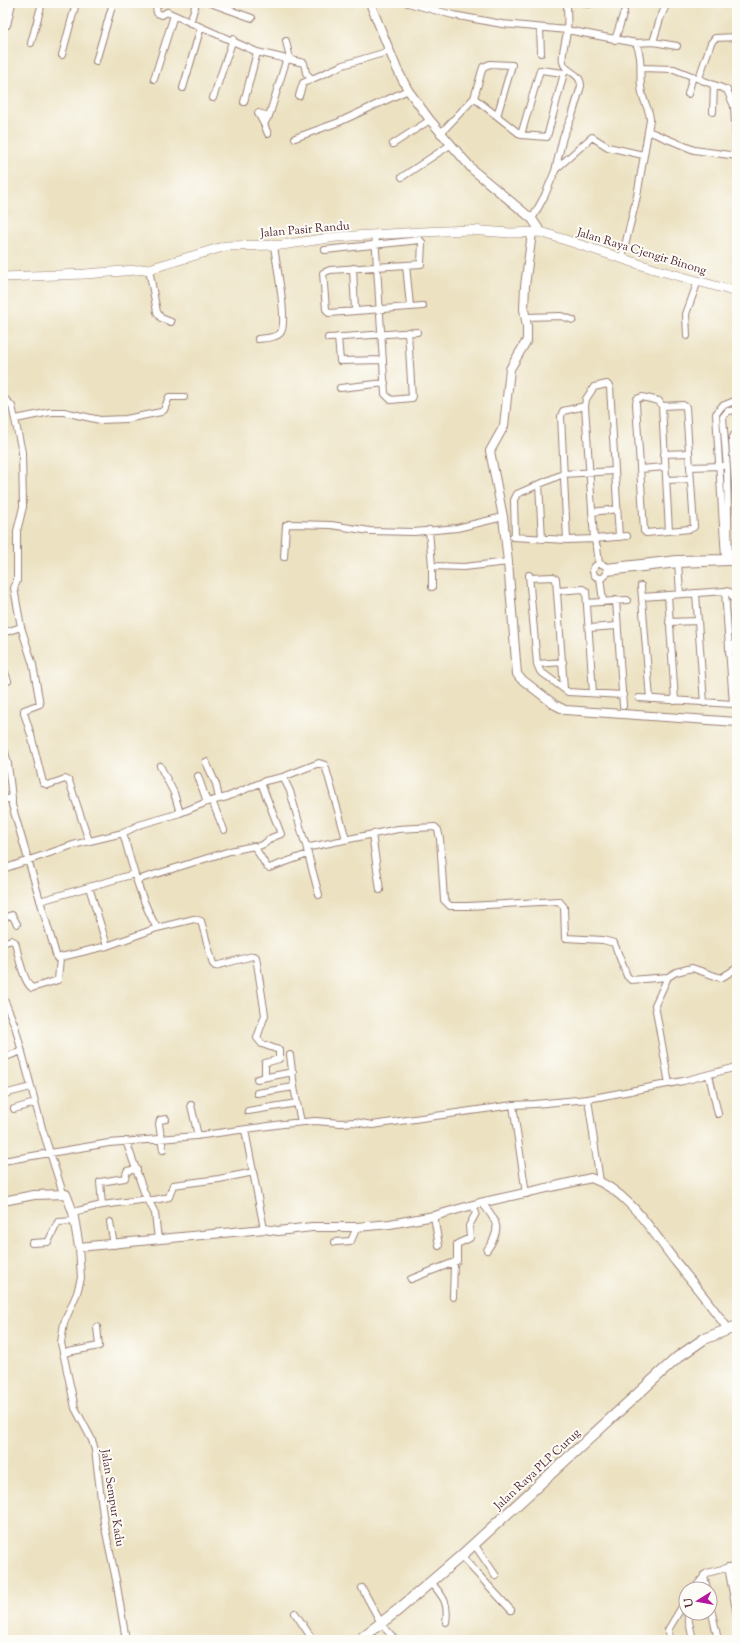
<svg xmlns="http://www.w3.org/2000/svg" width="740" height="1643" font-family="'Sorts Mill Goudy',serif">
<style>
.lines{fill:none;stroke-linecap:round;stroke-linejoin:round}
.minor-casing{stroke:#9b8076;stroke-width:8}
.tertiary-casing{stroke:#9b8076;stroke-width:10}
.secondary-casing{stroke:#9b8076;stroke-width:10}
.primary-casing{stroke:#9b8076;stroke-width:12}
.minor{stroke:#fff;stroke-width:6}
.tertiary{stroke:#fff;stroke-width:8}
.secondary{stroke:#fff;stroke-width:9}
.primary{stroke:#fff;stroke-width:10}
.labels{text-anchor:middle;stroke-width:4;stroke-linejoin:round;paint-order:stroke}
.street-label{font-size:12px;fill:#4a1f2b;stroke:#fdfcf7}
</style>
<rect width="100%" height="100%" fill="#fdfcf7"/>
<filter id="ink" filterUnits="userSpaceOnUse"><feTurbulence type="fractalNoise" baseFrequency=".025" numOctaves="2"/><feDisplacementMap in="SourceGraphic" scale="8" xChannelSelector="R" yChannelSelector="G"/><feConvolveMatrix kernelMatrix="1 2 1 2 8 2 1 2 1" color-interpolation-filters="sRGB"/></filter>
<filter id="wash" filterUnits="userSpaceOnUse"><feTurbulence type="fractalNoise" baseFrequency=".012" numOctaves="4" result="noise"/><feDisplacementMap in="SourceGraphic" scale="16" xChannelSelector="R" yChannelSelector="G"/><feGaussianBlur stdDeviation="0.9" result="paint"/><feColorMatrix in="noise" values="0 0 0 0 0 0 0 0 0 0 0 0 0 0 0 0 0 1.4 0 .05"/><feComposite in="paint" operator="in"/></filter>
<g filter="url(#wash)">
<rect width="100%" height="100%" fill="#ece2c2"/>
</g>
<g filter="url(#ink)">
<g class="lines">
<defs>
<path id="minor" d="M140 3 143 4
M160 3 156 7 157 13 162 15 167 12
M210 3 252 18
M408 3 453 15 502 24 567 30 636 43 653 42 677 46
M585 3 589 4
M167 12 257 52 304 63 306 73 312 79 343 65 390 51
M190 23 196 3
M3 24 7 25 12 3
M540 28 541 53
M615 40 624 12
M286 41 290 59
M653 42 660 19 667 3
M31 43 42 3
M62 55 76 3
M96 61 113 3
M642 68 674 69 727 90 734 106 737 154
M699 78 711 43 715 38 737 37
M154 79 174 15
M183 88 201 27
M688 94 693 76
M299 96 303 83 312 79
M213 98 233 39
M474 98 497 116
M244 102 257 52
M713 112 714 85
M269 116 258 113 264 124 270 113 287 58
M264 124 268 134
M648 131 694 150 737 156
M440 134 474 98 483 67 490 64 512 65 497 116 521 135 547 137 564 73 540 70 521 135
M295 138 339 122 408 90
M393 144 430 120
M556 169 592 137 608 147 643 155
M402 177 450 145
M532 219 545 195 555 171 563 137 572 116 581 86C581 72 565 73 563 62 561 53 566 41 567 31 568 22 567 12 567 3
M375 235 385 394 391 400 412 398 408 332
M325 250 420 240 422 242 421 264 330 270 323 273 326 309 329 313 423 306
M622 258 637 196 650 120C650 110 644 103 642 93 638 75 644 61 636 43
M406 265 410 306
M353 268 355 310
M149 269 157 312 161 318 171 322
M526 317 561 316 573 320
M687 336 686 314 698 281
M338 337 340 361 383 360
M328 338 417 332
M258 339C264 338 278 338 281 332 288 321 276 262 274 246
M340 388 385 383
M3 397 12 406 22 452 23 507 17 531V581L14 588 21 627 3 633
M662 406 683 405 686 407 694 527 690 529 646 533 644 531 636 403 637 399 642 397 659 401 662 406 669 531
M16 419 50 412H64L100 420 126 419 161 412 164 410 169 397H184
M737 434 734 435 732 439 737 512
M664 454 689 453
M690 467 722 466
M640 469 665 467
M666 480 690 479
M539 484 542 539
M592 512 617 509
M429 530 432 566 464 567 508 562
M513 537 567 540 594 539 597 547 599 564
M515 537 514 500 517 494 563 474 615 471
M619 537 610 387 607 384 594 387 586 399 585 406 594 539 627 536
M567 540 561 416 563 411 585 406
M284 557 286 525 289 524 331 525 370 531 414 532 457 528 503 517
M678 561 680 594
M593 571a7 7 0 1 1 14 0a7 7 0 1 1-14 0Z
M432 566V587
M606 567 677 559 725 558 716 414 722 406 737 400
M607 572 678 564 729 562 727 469 723 417 728 411 737 410
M529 575 537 664 540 671 568 692 623 695
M529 578 553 577 556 579 564 689
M600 578 603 601
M641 586 650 699
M557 591 583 589 586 591 593 693
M696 594 704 703
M668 595 675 701
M642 597 725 591 730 592 737 604
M616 600 623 706
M587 603 627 600
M669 622 698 621
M21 627 33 665 40 704 24 710V713L31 735 43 783 48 785 65 779 69 781 89 841
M589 628 617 626
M729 652 737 640
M537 664 563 662
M3 667 8 681
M639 698 733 704 725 591
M3 744 8 764 12 798
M206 762 216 784 219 799
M160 766 174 793 180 813
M198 776 207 802
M283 777 319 763 325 765 346 839
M3 800 12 798V805L57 958 107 946 89 887
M212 801 224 830
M123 833C132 865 140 899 157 928L194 919 201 921 213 964 215 966 253 956 256 957 265 1015 257 1038 262 1044 279 1050V1059L265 1063V1077
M372 834 380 890
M256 847 264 844 271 838 281 834 261 783
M308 854 319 895
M3 869 73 845 123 833 139 825 180 813 207 802 227 797 265 781 283 777 290 791 304 840 306 845 310 847 398 829 435 827 438 830 440 839 444 900 450 906H468L559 901 564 907 565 938 603 940 614 943 627 976 631 980 668 977 676 972 692 968 721 978 737 968
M137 880 230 851 254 846 267 867 269 868 308 854 306 845
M40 901 134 874
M3 918 12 915 17 924
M3 943 11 940 15 942C18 953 23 982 32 988L58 980 60 958
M107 946 157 928
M668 977 655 1005 669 1084
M3 997 15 1026 42 1128 63 1193
M290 1055 294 1087
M3 1058 22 1051
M709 1075 718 1114
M257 1079 293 1072
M257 1093 294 1087 297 1103
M4 1094 31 1087
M191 1105 198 1136
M14 1109 35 1103
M248 1111 297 1103 301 1122
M245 1130 264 1229
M126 1141 144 1192 155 1213 158 1240
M163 1150 159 1124 160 1120 166 1119
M3 1161 109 1143 196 1136 283 1124 315 1121 341 1123 355 1122 372 1125 513 1105
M600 1182 588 1099 683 1081 737 1067
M526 1194 513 1105 535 1104 588 1099
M149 1201 169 1197 173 1185 219 1179 254 1172
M482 1203C498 1222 502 1229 487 1250
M102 1205 148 1199
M73 1212 102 1205 100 1182 125 1178 127 1171 137 1169
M434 1216 439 1246
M110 1222 114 1245
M335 1242 351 1241 357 1227
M32 1243 48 1242 58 1222 75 1221
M79 1247 81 1278 77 1293 64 1323 61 1343 75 1408 92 1440 95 1450 104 1523 116 1580 126 1640
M411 1279 457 1261V1244L470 1238 469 1226 476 1213 473 1205
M453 1297 454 1263
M63 1353 99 1346 97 1327
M474 1544 496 1576
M461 1556 511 1610
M728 1567 737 1615
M704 1575 707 1589
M431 1582C443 1597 449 1602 446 1622
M362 1588 381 1623 395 1640
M694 1589 707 1573 737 1565
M710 1604 718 1640
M295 1613 313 1640
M687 1613 693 1640
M669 1640 668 1630 686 1600"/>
<path id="tertiary" d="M370 3 397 69 408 90 430 120 473 170 532 219 541 232
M532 233 525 286 524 309 527 327V340L510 369 504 426 490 451 503 517 508 562 517 674 520 678 555 705 565 710 737 722
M3 1201 34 1195 66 1194 73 1212 79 1247 264 1229 278 1231 312 1227H357L390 1224 434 1216 480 1203 591 1178C628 1191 652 1231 675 1261 693 1283 711 1305 728 1329"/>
<path id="secondary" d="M3 277 85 274 149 269 226 246 282 245 336 237 422 232 469 230 510 233 541 232 654 269 737 292"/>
<path id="primary" d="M359 1640 398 1610 461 1556 678 1357 704 1339 737 1326"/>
</defs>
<use href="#minor" class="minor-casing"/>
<use href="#tertiary" class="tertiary-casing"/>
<use href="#secondary" class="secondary-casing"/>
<use href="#primary" class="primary-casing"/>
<use href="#minor" class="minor"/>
<use href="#tertiary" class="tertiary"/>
<use href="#secondary" class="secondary"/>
<use href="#primary" class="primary"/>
</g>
</g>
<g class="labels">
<g class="street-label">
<text transform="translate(305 229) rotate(-5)" y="4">Jalan Pasir Randu</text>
<text transform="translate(642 251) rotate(17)" y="4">Jalan Raya Cjengir Binong</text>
<text transform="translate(537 1469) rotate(-43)" y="4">Jalan Raya PLP Curug</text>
<text transform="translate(113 1498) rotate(81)" y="4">Jalan Sempur Kadu</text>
</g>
</g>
<rect width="740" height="1643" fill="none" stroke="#fdfcf7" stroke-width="16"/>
<g transform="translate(698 1601) rotate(259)"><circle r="19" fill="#fdfcf7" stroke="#b5a4a5"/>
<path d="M0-3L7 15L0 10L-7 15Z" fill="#b5179e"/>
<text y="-6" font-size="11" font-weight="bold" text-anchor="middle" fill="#4a1f2b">U</text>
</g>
</svg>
